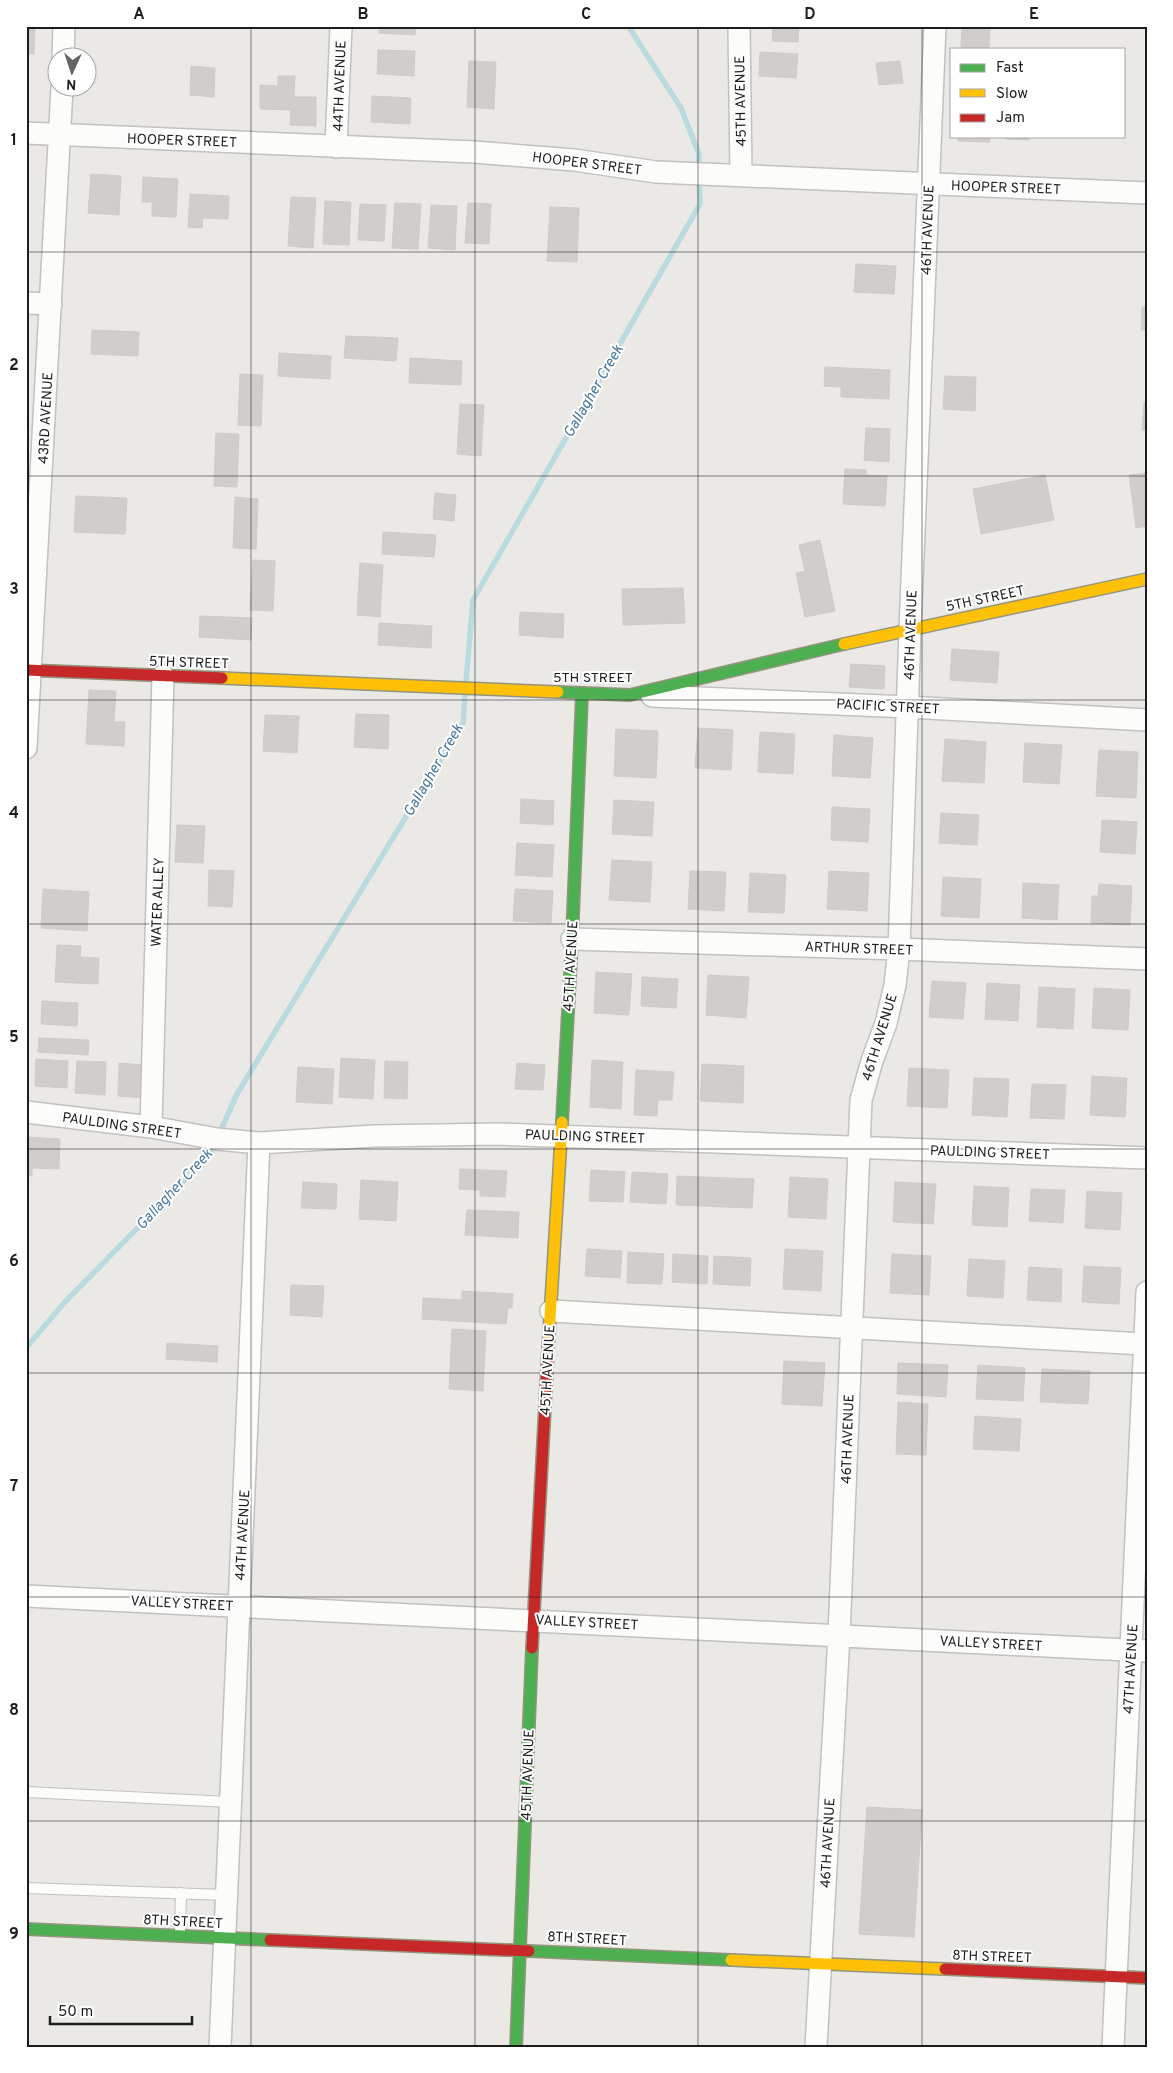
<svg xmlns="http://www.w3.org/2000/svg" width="1173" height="2073" font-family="Overpass,sans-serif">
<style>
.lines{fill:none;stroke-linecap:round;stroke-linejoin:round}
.stream{stroke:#b9dade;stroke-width:5.5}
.building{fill:#d0cdca;stroke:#cecac7}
.lane-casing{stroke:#c2c1c0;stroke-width:12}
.street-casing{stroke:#c2c1c0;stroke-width:24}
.fast-casing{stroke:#94947e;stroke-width:14}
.slow-casing{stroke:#94947e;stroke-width:14}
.jam-casing{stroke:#94947e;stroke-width:14}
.lane{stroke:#fcfcfb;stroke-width:10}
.street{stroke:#fcfcfb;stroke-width:21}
.fast{stroke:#4caf50;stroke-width:11}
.slow{stroke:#ffc107;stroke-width:11}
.jam{stroke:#c62828;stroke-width:11}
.grid{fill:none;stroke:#1d1d1d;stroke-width:1;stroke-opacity:0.55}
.labels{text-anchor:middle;stroke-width:4;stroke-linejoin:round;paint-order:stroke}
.street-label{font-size:14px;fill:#1d1d1d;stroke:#fff}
.water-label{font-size:15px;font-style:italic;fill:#46789a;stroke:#fff}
.neatline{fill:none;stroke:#1d1d1d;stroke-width:2}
.grid-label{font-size:16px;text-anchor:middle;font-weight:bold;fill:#1d1d1d}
</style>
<rect width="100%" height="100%" fill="#ebe9e6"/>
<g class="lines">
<path class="stream" d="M628 26 681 108 699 154V170
M466 681 473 600 700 204 699 179
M219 1134 237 1094 463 723 465 695
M26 1348 63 1304 211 1153 216 1142"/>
</g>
<path class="building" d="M26 26H35L34 54H26Z
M380 26H416L415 35 379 33Z
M773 26H799L798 42 772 41Z
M962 26H990L989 49H961Z
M378 50 415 51 414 76 377 74Z
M760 52 798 54 796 78 759 76Z
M469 61 496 62 494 109 467 107Z
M900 61 903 83 879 85 876 63Z
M191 66 215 68 214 97 190 95Z
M278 76H295L294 97H316V126L290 125 291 110 260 109V85L278 86Z
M372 96 411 98 410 124 371 122Z
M958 136H990V142L958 141Z
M1006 136H1029V140L1006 139Z
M91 174 121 176 119 215 88 213Z
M143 177 178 179 176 217 152 216V202H142Z
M190 194 229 196 228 219 203 218 202 228 188 227Z
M291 197 316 198 313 248 288 246Z
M325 201 351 202 349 245 323 244Z
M395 203 421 204 418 249 392 248Z
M468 203 491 204 489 244 465 243Z
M360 204 386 205 384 241 358 240Z
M431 205 457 206 455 250 428 248Z
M550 207 579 208 577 262 547 261Z
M856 264 896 266 894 294 854 292Z
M1142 307H1147V330H1141Z
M92 330 139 332 138 356 91 354Z
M346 336 398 338 396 361 344 358Z
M279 353 331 356 330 379 278 376Z
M410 358 462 361 461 385 409 383Z
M825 367 890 370 889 399 841 397V387L824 386Z
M240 374 263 375 261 426 238 425Z
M945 376 976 377 975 411 943 409Z
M1144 403H1147V430H1142Z
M460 404 484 405 481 456 457 454Z
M866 428 890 429 889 462 864 460Z
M216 433 239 434 237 487 214 486Z
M845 469 866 470V475L887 476 885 506 843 504Z
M1147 473V526L1136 528 1129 475Z
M1045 475 1054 520 981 534 973 489Z
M435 493 456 495 454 521 433 519Z
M76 496 127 498 125 534 74 532Z
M235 497 258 499 256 549 233 548Z
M383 532 436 535 434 557 382 554Z
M820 540 835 611 805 617 796 573 805 571 799 545Z
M253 560 275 561 273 611 250 610Z
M360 563 383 565 380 617 357 615Z
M683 588 685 623 623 625 622 589Z
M520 612 564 614 563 638 519 635Z
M200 616 252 618 251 640 199 637Z
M379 623 432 626 431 648 378 645Z
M952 649 999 652 997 683 950 680Z
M851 664 885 666 884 689 849 687Z
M89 690 116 691 114 722H125L124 746 86 744Z
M356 714 389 715 388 749 354 747Z
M265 715 299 716 297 753 263 751Z
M698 728 733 730 731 770 695 768Z
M616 729 658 731 656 778 614 776Z
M760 732 795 734 793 774 758 772Z
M834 735 873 738 870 778 832 776Z
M945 739 986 742 984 783 942 781Z
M1025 743 1062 745 1059 784 1023 782Z
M1099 750 1138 752 1136 798 1096 796Z
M521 799 554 801 553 825 520 823Z
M614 800 654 802 652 836 612 834Z
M832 807 870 809 868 842 831 840Z
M941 813 979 815 977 845 939 843Z
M1102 820 1137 822 1135 854 1100 852Z
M177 825 205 826 203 863 175 862Z
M517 843 554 845 552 877 515 875Z
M612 860 652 862 650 902 609 900Z
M209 870 234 871 232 907 208 906Z
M690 871 726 872 724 911 688 909Z
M829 871 869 873 867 911 827 909Z
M750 873 786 875 784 913 748 912Z
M943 877 981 879 979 918 941 916Z
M1023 883 1059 885 1057 920 1022 918Z
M1099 884 1132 886 1130 925 1091 923 1092 896H1098Z
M43 889 89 892 87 931 41 928Z
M515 889 553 891 551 923 513 921Z
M57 945 81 946 80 957 99 958 98 984 55 982Z
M596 972 632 974 629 1015 594 1013Z
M708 975 749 977 746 1018 706 1015Z
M642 977 678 979 676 1008 641 1006Z
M932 981 966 983 963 1019 929 1017Z
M987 983 1020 985 1018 1021 985 1019Z
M1039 987 1075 989 1073 1029 1037 1027Z
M1094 988 1130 990 1128 1030 1092 1028Z
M42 1001 78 1003 77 1026 41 1024Z
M39 1038 89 1040 88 1055 38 1052Z
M341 1058 375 1060 373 1099 339 1097Z
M36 1059 68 1061 67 1088 35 1086Z
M592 1060 623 1062 621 1109 590 1107Z
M77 1061 106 1062 105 1095 75 1093Z
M385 1061 408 1062 407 1099 384 1098Z
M119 1063 144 1065 143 1098 118 1096Z
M517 1063 545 1065 543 1090 515 1089Z
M702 1064 744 1066 743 1103 700 1101Z
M298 1067 334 1069 332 1104 296 1102Z
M909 1068 949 1070 947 1108 907 1106Z
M636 1070 674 1072 672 1100H658L657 1116 634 1115Z
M1092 1076 1127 1078 1125 1117 1090 1115Z
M974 1078 1009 1079 1007 1117 972 1115Z
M1032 1084 1066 1085 1064 1119 1030 1118Z
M26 1137 60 1139 59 1169 32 1168V1176L26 1175Z
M460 1169 507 1171 505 1197 480 1196V1190L459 1189Z
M591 1170 625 1172 623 1202 589 1201Z
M632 1172 668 1174 666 1204 630 1202Z
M677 1176 754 1179 752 1208 676 1205Z
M790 1177 828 1179 826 1219 788 1217Z
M361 1180 398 1182 396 1221 359 1219Z
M303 1182 337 1184 336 1209 301 1208Z
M895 1182 936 1184 933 1224 893 1222Z
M974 1186 1009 1188 1007 1227 972 1225Z
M1031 1189 1065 1190 1063 1223 1029 1221Z
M1087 1191 1122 1193 1120 1230 1085 1228Z
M467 1210 519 1212 518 1238 465 1235Z
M587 1249 622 1251 620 1278 585 1276Z
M785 1249 823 1251 821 1291 783 1289Z
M628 1252 664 1254 662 1284 627 1283Z
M673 1254 708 1256 707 1284 672 1282Z
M892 1254 931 1256 929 1295 890 1293Z
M714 1256 751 1258 750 1286 713 1284Z
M969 1259 1005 1261 1003 1298 967 1296Z
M1084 1266 1121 1268 1119 1304 1082 1302Z
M1029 1267 1062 1269 1061 1302 1027 1300Z
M291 1285 324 1286 322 1317 290 1315Z
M462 1291 513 1294 512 1308H508L506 1324 422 1319 423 1298 462 1300Z
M452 1329 486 1331 483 1391 449 1389Z
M167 1343 218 1346 217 1362 166 1359Z
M784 1361 825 1363 822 1406 782 1404Z
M898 1363 948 1365 946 1397 897 1394Z
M978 1365 1025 1368 1023 1401 976 1399Z
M1042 1369 1090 1371 1088 1404 1040 1402Z
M898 1402 928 1404 926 1455 896 1454Z
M975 1416 1021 1419 1019 1451 973 1449Z
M867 1807 922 1810 914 1937 859 1934Z"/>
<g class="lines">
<defs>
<path id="lane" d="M26 1792 230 1802
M26 1888 226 1895
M180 1935 181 1893"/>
<path id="street" d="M739 26 741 175
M63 58 64 26
M26 133 474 152 574 160 656 172 1147 193
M336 147 341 26
M26 303 51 304
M652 696 908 707 1147 720
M26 748 62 88
M572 939 899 949 1147 959
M26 1112 151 1127 217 1139 259 1143 375 1136 498 1134 1147 1158
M151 1127 163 676
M551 1311 1144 1344
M26 1596 1147 1651
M220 2047 259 1143
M816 2047 839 1635 861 1100 872 1061 886 1023 895 985 899 949 910 629 935 26
M1113 2047 1147 1292"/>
<path id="fast" d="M558 692 630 695 844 644
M562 1122 572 939 582 694
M26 1929 270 1940
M529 1951 731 1960
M516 2047 532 1648"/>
<path id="slow" d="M844 644 1147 579
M222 678 558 692
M548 1350 562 1122
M731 1960 945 1969"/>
<path id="jam" d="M26 670 222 678
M532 1648 548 1350
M270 1940 529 1951
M945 1969 1147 1978"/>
</defs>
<use href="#lane" class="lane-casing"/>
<use href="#street" class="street-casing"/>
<use href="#fast" class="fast-casing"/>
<use href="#slow" class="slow-casing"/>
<use href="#jam" class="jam-casing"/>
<use href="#lane" class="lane"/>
<use href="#street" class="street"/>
<use href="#fast" class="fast"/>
<use href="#slow" class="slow"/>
<use href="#jam" class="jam"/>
</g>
<path class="grid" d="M251 26V2047M475 26V2047M698 26V2047M922 26V2047M26 252H1147M26 476H1147M26 700H1147M26 924H1147M26 1149H1147M26 1373H1147M26 1597H1147M26 1821H1147"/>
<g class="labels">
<g class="street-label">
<text transform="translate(339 86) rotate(-88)" y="5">44TH AVENUE</text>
<text transform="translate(740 101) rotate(-91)" y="5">45TH AVENUE</text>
<text transform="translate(182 140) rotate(2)" y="5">HOOPER STREET</text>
<text transform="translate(587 163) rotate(7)" y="5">HOOPER STREET</text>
<text transform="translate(1006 187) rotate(2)" y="5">HOOPER STREET</text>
<text transform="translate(927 230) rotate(-88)" y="5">46TH AVENUE</text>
<text transform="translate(45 418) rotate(-87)" y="5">43RD AVENUE</text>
<text transform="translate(985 598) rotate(-12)" y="5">5TH STREET</text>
<text transform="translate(910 635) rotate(-88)" y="5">46TH AVENUE</text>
<text transform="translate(189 662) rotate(2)" y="5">5TH STREET</text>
<text x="593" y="682">5TH STREET</text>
<text transform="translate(888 706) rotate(3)" y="5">PACIFIC STREET</text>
<text transform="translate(157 902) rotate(-88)" y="5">WATER ALLEY</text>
<text transform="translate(859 948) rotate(2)" y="5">ARTHUR STREET</text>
<text transform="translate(570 966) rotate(-87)" y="5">45TH AVENUE</text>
<text transform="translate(879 1037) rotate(-73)" y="5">46TH AVENUE</text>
<text transform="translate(122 1125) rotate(8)" y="5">PAULDING STREET</text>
<text transform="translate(585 1136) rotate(2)" y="5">PAULDING STREET</text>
<text transform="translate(990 1152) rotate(2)" y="5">PAULDING STREET</text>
<text transform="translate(547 1370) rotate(-87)" y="5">45TH AVENUE</text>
<text transform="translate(847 1439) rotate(-88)" y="5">46TH AVENUE</text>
<text transform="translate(242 1535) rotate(-87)" y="5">44TH AVENUE</text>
<text transform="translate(182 1603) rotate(3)" y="5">VALLEY STREET</text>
<text transform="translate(587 1622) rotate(3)" y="5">VALLEY STREET</text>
<text transform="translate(991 1643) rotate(3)" y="5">VALLEY STREET</text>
<text transform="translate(1130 1669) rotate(-87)" y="5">47TH AVENUE</text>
<text transform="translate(527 1775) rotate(-88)" y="5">45TH AVENUE</text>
<text transform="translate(827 1843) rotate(-87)" y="5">46TH AVENUE</text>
<text transform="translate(183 1921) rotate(3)" y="5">8TH STREET</text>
<text transform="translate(587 1938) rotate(3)" y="5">8TH STREET</text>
<text transform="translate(992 1956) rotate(2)" y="5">8TH STREET</text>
</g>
<g class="water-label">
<text transform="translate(593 391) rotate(-60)" y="5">Gallagher Creek</text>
<text transform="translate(433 770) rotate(-60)" y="5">Gallagher Creek</text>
<text transform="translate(174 1189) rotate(-47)" y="5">Gallagher Creek</text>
</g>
</g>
<rect width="1173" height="2073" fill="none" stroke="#ffffff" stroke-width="55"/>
<rect x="950" y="48" width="175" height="90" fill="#ffffff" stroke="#a5a5a5"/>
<rect x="960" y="64" width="25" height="8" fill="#4caf50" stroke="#a5a5a5"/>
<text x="996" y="72" font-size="15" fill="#1d1d1d">Fast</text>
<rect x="960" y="89" width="25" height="8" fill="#ffc107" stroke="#a5a5a5"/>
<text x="996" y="98" font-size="15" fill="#1d1d1d">Slow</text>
<rect x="960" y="114" width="25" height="8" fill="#c62828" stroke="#a5a5a5"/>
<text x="996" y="122" font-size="15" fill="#1d1d1d">Jam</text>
<g transform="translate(72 72) rotate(183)"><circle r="24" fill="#ffffff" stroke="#a5a5a5"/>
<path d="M0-4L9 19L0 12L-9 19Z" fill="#656463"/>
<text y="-8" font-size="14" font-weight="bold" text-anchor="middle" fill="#1d1d1d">N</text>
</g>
<path d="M50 2016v8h142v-8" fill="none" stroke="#1d1d1d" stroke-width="2.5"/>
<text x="58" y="2016" font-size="15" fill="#1d1d1d" stroke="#ffffff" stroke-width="4" paint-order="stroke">50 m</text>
<rect x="28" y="28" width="1118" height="2018" class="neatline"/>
<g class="grid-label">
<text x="139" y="19">A</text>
<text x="363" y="19">B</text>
<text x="586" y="19">C</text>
<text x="810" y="19">D</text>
<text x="1034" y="19">E</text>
<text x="14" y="145">1</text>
<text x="14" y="370">2</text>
<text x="14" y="594">3</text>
<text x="14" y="818">4</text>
<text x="14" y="1042">5</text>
<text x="14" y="1266">6</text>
<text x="14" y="1491">7</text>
<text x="14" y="1715">8</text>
<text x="14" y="1939">9</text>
</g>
</svg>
